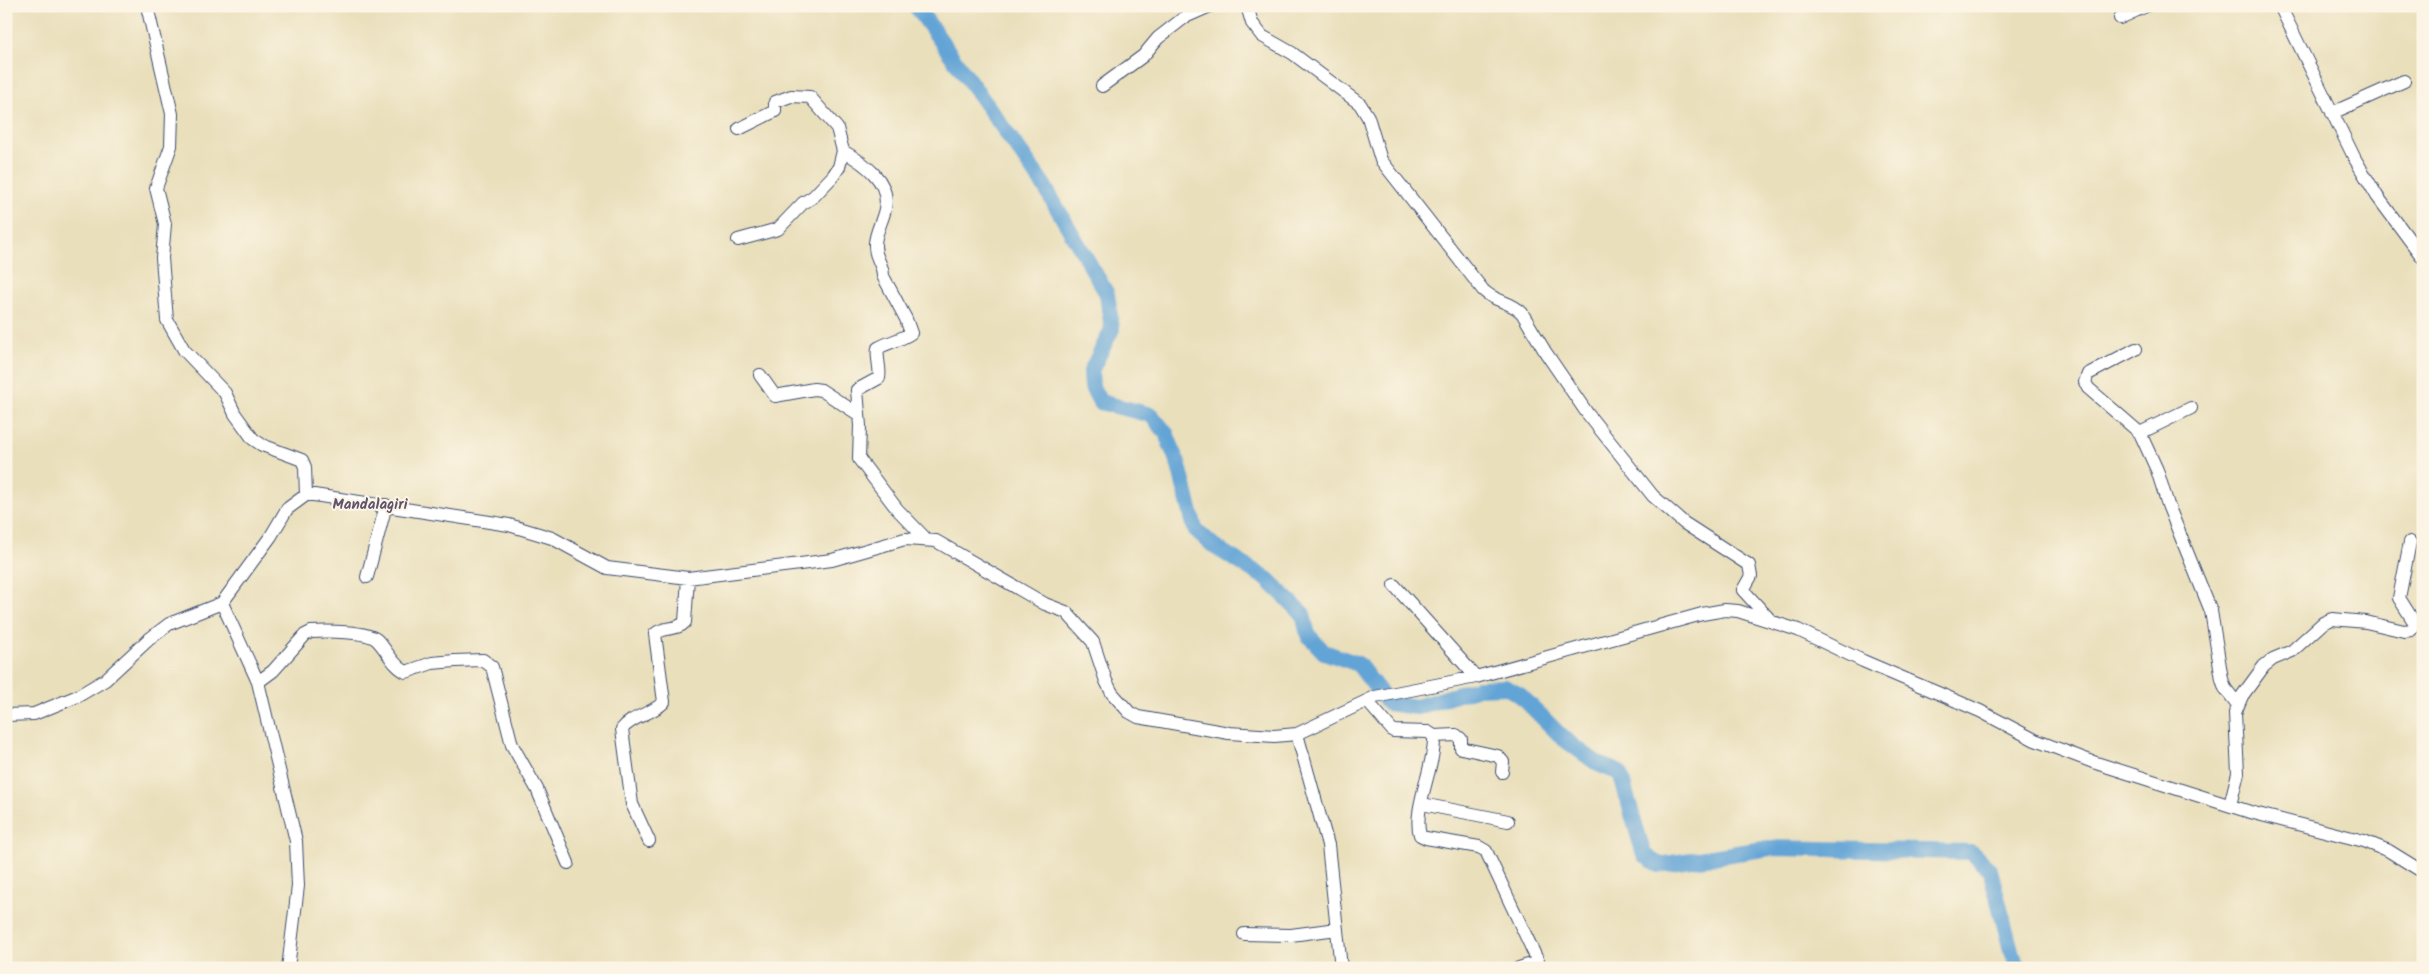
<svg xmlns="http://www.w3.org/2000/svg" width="2429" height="974" font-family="Kalam,sans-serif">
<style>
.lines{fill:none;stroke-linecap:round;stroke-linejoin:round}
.river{stroke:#63a4d6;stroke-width:16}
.minor-casing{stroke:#3a496c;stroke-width:14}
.minor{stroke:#fff;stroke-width:12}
.labels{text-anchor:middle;stroke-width:4;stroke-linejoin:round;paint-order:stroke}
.quarter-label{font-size:15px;font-weight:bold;fill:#60536e;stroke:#fcf5e5}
</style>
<rect width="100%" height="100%" fill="#fcf5e5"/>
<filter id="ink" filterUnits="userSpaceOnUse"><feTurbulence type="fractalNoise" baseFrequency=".02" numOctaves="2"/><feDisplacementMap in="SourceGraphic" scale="10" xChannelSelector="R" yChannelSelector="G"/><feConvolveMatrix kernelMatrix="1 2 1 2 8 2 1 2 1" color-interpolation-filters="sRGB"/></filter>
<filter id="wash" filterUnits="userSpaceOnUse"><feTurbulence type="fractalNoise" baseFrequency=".0096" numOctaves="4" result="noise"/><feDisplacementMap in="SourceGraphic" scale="20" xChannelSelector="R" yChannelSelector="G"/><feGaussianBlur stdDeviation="1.12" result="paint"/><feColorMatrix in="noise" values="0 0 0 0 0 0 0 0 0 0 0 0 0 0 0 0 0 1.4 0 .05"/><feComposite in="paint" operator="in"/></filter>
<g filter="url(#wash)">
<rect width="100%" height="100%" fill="#e9dfbb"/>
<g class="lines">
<path class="river" d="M916 6 1043 184 1107 294 1112 329 1091 371 1092 387 1100 402 1151 415 1166 433 1179 466 1195 529 1215 547 1267 579 1303 614 1308 635 1324 652 1358 664 1388 703 1417 707 1478 688 1505 687 1520 695 1564 739 1598 764 1620 773 1644 855 1659 865 1770 848 1971 852 1990 870 2012 954 2020 968"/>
</g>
</g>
<g filter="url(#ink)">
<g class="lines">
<defs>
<path id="minor" d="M147 6 172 114 171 146 156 188 165 224 162 258 167 320 184 350 225 393 235 414 253 439 262 445 302 460 305 467 306 495
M1247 6 1252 23 1262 36 1292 53 1360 104 1368 117 1381 160 1483 290C1494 302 1511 301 1522 313L1546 353 1587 413 1653 496 1684 523 1749 565 1751 576 1743 590 1771 621
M2280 6 2355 159 2377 196 2423 258
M2120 18 2146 6
M1102 86 1143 56 1158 38 1185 17 1210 6
M2332 113 2404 81
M739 129 775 111V102L791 96 810 97 837 128 843 151C864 163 891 181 885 209 883 220 876 231 875 243 874 260 883 262 883 276L906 319 911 333C901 340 889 342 878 348 876 359 881 367 879 378L857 390 860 426 859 459 897 509 926 539
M738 240 778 229 803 203 813 197 833 176 839 167 843 151
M2136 349 2088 374 2085 382 2088 388 2140 433 2157 470 2168 505 2211 611 2222 679 2225 688 2238 705
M760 375 775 396 814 389 821 390 858 414
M2140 433 2191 408
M2410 542 2399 598 2416 625
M367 577 386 505
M1394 585 1476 677
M222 603 258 682 296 841 298 886 288 968
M258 682 273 671 305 635 311 632C325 631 368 631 377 640 387 650 393 666 406 672L432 663 455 661 483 660 492 667 512 745 537 789 568 863
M1367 701 1393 731 1428 732 1434 736C1436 764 1412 809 1420 835L1426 838 1479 847 1486 851 1541 968
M6 715 34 714 78 696 105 680 148 640 169 624 222 603 271 536 287 509 306 495H314L509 525 552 538 607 568 688 578 832 560 905 539 936 541 1045 604 1066 612 1093 642 1106 681 1112 693 1129 712 1138 717 1229 733 1274 736 1297 734 1375 697 1476 677 1702 614 1725 610 1738 611 1798 630 1863 661 1980 711 2035 740 2093 762 2250 812 2364 841 2389 851 2423 872
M1297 734 1328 845 1341 968
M1434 736 1456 735 1461 739V748L1498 756 1503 762 1502 772
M1422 804 1508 821
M2230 805 2238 773 2235 713 2242 696 2264 666 2273 659 2292 651 2323 623 2332 619 2366 622 2404 631 2411 630 2423 617
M649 841 632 804 622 729C633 715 651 715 664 702L655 634C663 626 677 631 685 622L688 578
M1244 934 1291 935 1337 929
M1519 968 1538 962"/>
</defs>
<use href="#minor" class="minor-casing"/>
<use href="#minor" class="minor"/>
</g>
</g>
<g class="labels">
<g class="quarter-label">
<text x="370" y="509">Mandalagiri</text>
</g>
</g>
<rect width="2429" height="974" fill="none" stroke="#fcf5e5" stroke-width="25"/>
</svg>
